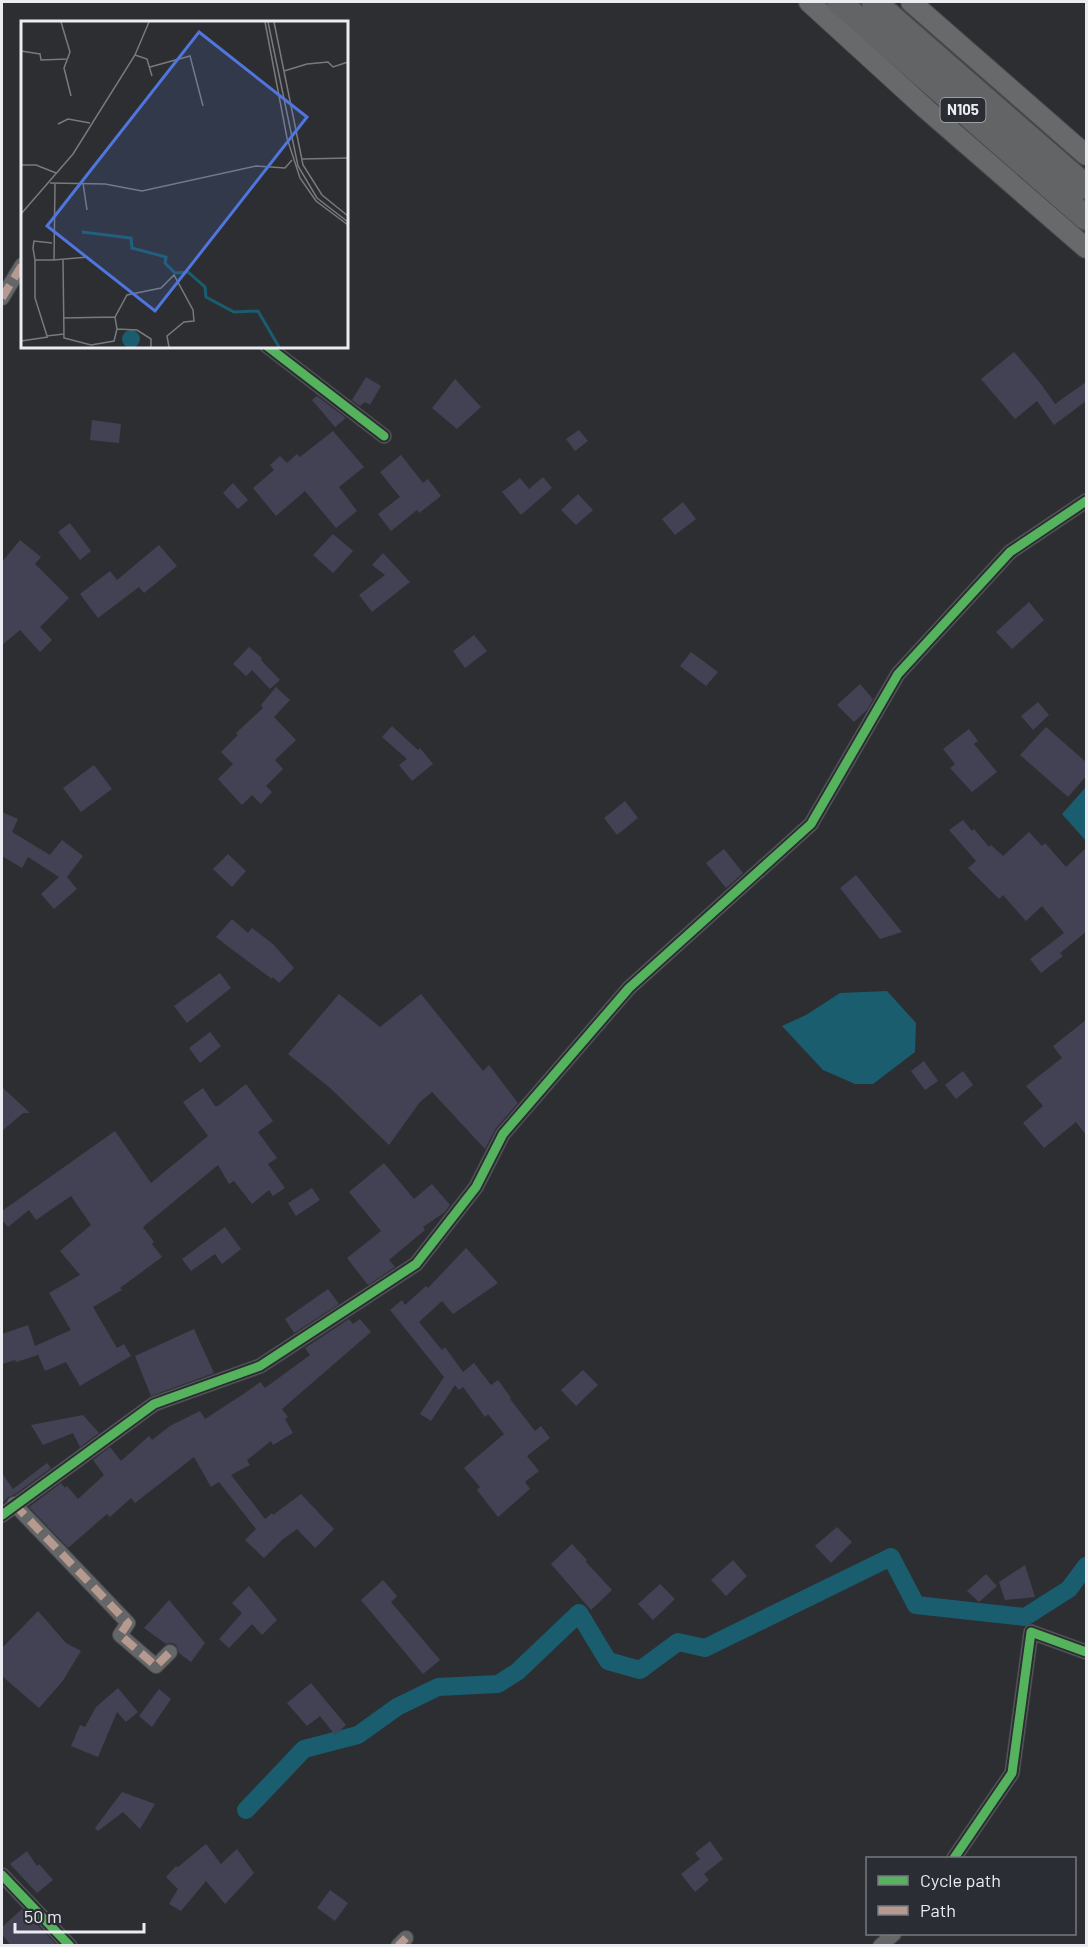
<svg xmlns="http://www.w3.org/2000/svg" width="1088" height="1947" font-family="Barlow,sans-serif">
<style>
.water{fill:#195d6f}
.lines{fill:none;stroke-linecap:round;stroke-linejoin:round}
.canal{stroke:#195d6f;stroke-width:18}
.building{fill:#434254}
.street-casing{stroke:#48494c;stroke-width:16}
.secondary-casing{stroke:#48494c;stroke-width:22}
.highway-casing{stroke:#48494c;stroke-width:27}
.street{stroke:#656668;stroke-width:14}
.secondary{stroke:#68696a;stroke-width:20}
.highway{stroke:#636466;stroke-width:24}
.quiet{stroke:#b69a8f;stroke-width:8;stroke-dasharray:15 8;stroke-linecap:butt}
.cycleway-casing{stroke:#2b2d34;stroke-width:13}
.cycleway{stroke:#56b35d;stroke-width:9}
.labels{text-anchor:middle;stroke-width:5;stroke-linejoin:round;paint-order:stroke}
.shield{fill:#2b2d34;stroke:#b1b3b8;stroke-width:1.5}
.shield-label{font-size:15px;font-weight:bold;fill:#ebecf1}
.inset-river{fill:none;stroke:#195d6f;stroke-width:3}
.inset-road{fill:none;stroke:#797a7e;stroke-width:1.5}
.view{fill:#5076de;fill-opacity:0.15;stroke:#5076de;stroke-width:3}
.inset-edge{fill:none;stroke:#ebecf1;stroke-width:3}
</style>
<rect width="100%" height="100%" fill="#2d2e32"/>
<path class="water" d="M1086 787V841L1062 814Z
M887 991 916 1023 915 1052 873 1084H855L823 1070 782 1026 806 1015 840 993Z"/>
<g class="lines">
<path class="canal" d="M246 1810 304 1749 358 1735 397 1707 438 1687 498 1684 517 1672 579 1613 608 1661 640 1670 678 1642 705 1648 891 1557 916 1605 1025 1617 1069 1589 1086 1566"/>
</g>
<path class="building" d="M1014 352 1041 384 1055 404 1086 382V401L1054 425 1037 401 1015 419 981 379Z
M366 377 381 386 370 405 365 402 360 406 352 400Z
M455 379 481 407 457 429 432 408Z
M317 396 346 418 335 427 312 400Z
M92 420 121 424 119 443 90 440Z
M579 430 588 441 575 451 566 439Z
M333 431 364 467 339 487 357 511 336 528 305 491 276 516 253 488 274 470 270 465 280 456 287 463 297 454 300 457Z
M401 455 423 483 428 479 441 496 419 513 417 510 391 531 378 514 400 497 380 472Z
M543 477 552 488 521 515 502 492 520 478 529 489Z
M233 483 248 500 238 509 223 493Z
M578 494 593 510 576 525 561 510Z
M683 502 696 519 675 535 662 519Z
M70 523 91 551 80 560 58 532Z
M333 534 353 551 333 573 313 555Z
M20 540 41 557 35 564 69 598 40 627 52 640 40 652 20 630 2 645V562Z
M159 545 177 566 144 593 139 587 98 618 80 594 110 571 117 580Z
M383 553 410 582 372 612 359 595 385 575 372 565Z
M1029 602 1044 620 1012 649 996 632Z
M474 635 487 651 465 668 453 651Z
M249 647 262 658 261 660 280 680 270 689 252 670 246 676 233 664Z
M691 652 718 672 706 686 680 666Z
M860 684 873 699 867 710 854 722 837 705Z
M276 687 290 700 274 717 296 740 275 760 283 769 266 786 272 792 261 804 252 795 242 805 218 779 233 764 221 752 238 735 236 733 263 708 261 705Z
M1038 702 1049 715 1033 730 1021 716Z
M392 726 418 750 420 748 433 764 412 781 399 765 407 759 382 737Z
M1046 727 1086 762V776L1068 797 1020 755Z
M969 729 978 741 974 744 997 772 972 792 950 768 955 764 943 749Z
M94 765 112 789 81 812 63 788Z
M625 801 638 818 617 835 604 818Z
M2 812 18 819 12 832 50 855 62 840 83 856 67 877 77 889 54 909 41 894 59 877 28 857 22 868 2 856Z
M963 820 972 831 974 829 989 847 991 845 1003 856 1029 832 1042 846 1045 843 1066 867 1086 848V932L1060 953 1063 956 1041 973 1030 959 1064 933 1042 906 1026 921 1003 895 999 899 968 868 976 861 949 830Z
M724 849 743 873 726 888 706 863Z
M228 854 246 871 232 887 213 869Z
M856 875 902 932 880 939 840 888Z
M232 919 248 933 252 928 273 944 294 968 279 983 273 977 272 979 230 948 216 937Z
M220 973 231 988 187 1023 174 1006Z
M339 994 380 1027 421 994 483 1071 489 1065 518 1103 496 1128 485 1149 432 1092 420 1102 389 1145 329 1087 288 1054Z
M1086 1020V1135L1076 1122 1044 1148 1023 1123 1043 1106 1026 1086 1062 1058 1053 1046Z
M210 1032 221 1046 200 1063 189 1048Z
M924 1061 938 1081 925 1090 911 1071Z
M963 1071 973 1085 956 1099 945 1085Z
M246 1084 273 1121 258 1132 277 1158 268 1164 285 1188 273 1196 269 1190 252 1204 234 1181 229 1184 218 1165 143 1227 154 1242 152 1244 162 1257 120 1288 122 1290 93 1307 117 1348 124 1344 131 1356 80 1386 66 1362 45 1371 36 1350 38 1355 16 1362 15 1360 2 1364V1334L28 1325 35 1346 71 1330 49 1293 80 1275 60 1251 91 1225 71 1196 36 1220 29 1210 8 1227 2 1220V1211L115 1131 151 1183 208 1136 183 1102 203 1088 215 1106H218Z
M2 1087 30 1113H23L2 1131Z
M384 1163 414 1199 432 1184 450 1205 445 1212 423 1227 425 1230 389 1260 395 1267 368 1285 347 1258 381 1231 349 1192Z
M312 1188 320 1200 296 1216 288 1203Z
M225 1227 241 1249 222 1264 215 1254 191 1271 182 1259Z
M466 1248 498 1283 453 1314 442 1301 419 1322 442 1350 445 1347 463 1372 474 1363 491 1385 498 1380 511 1398 510 1399 535 1431 541 1426 550 1438 527 1456 539 1471 525 1482 530 1489 498 1517 477 1490 480 1487 464 1468 504 1434 488 1414 485 1417 463 1387 459 1390 455 1385 431 1421 420 1414 444 1377 390 1310 402 1300 405 1305 426 1286 428 1288Z
M328 1289 339 1304 294 1333 285 1319Z
M349 1319 353 1324 360 1319 371 1332 282 1409 288 1417 285 1419 293 1433 273 1445 271 1441 247 1460 250 1465 231 1475 265 1519 272 1513 273 1515 301 1494 334 1529 315 1548 297 1529 282 1540 264 1558 245 1540 256 1529 219 1482 211 1487 194 1457 135 1503 131 1498 110 1517 107 1514 68 1548 29 1507 61 1483 65 1488 67 1486 78 1499 104 1475 93 1460 110 1447 121 1461 149 1436 152 1440 170 1426 200 1411 205 1419 245 1393 260 1382 265 1388 310 1355 305 1348Z
M194 1329 214 1373 151 1396 135 1356Z
M583 1370 598 1385 576 1406 561 1390Z
M83 1415 99 1433 80 1447 73 1433 43 1445 31 1425Z
M47 1463 51 1468 14 1495 8 1497 2 1504V1473L13 1489Z
M837 1527 852 1542 831 1563 815 1546Z
M572 1544 587 1560 586 1562 612 1590 591 1610 551 1564Z
M733 1560 747 1576 726 1596 711 1580Z
M1025 1565 1035 1597 1005 1600 999 1582Z
M986 1574 997 1586 979 1602 967 1591Z
M383 1580 397 1596 391 1602 440 1660 423 1674 361 1600Z
M660 1584 675 1599 653 1620 638 1604Z
M249 1586 277 1620 262 1635 252 1624 229 1648 219 1639 242 1613 232 1603Z
M169 1600 205 1643 191 1662 179 1653 176 1645 172 1643 166 1644 144 1628Z
M38 1611 66 1643 81 1651 62 1682 39 1708 2 1676V1648Z
M311 1683 346 1725 335 1735 320 1716 307 1726 287 1703Z
M118 1688 138 1712 126 1722 117 1712 98 1757 71 1746 80 1725 85 1727 96 1707Z
M159 1689 171 1699 152 1727 139 1716Z
M122 1792 155 1804 140 1829 123 1812 98 1831 95 1828Z
M710 1841 723 1859 704 1874 709 1880 695 1892 681 1874 700 1859 695 1853Z
M206 1844 221 1864 237 1849 254 1873 225 1904 206 1881 181 1911 169 1904 178 1889 166 1877 176 1866 178 1867Z
M27 1851 37 1866 39 1864 53 1880 37 1893 10 1864Z
M330 1890 348 1903 335 1921 317 1908Z
M22 1909 57 1945V1946H11L2 1934V1927Z"/>
<g class="lines">
<defs>
<path id="street" d="M2 298 22 265
M267 346 384 436
M14 1504 128 1623 120 1635 156 1666 170 1652
M2 1515 154 1404 260 1366 416 1264 476 1187 503 1134 629 988 811 824 898 674 1010 552 1086 501
M954 1858 1012 1773 1031 1632 1086 1652
M2 1875 70 1946
M398 1946 406 1938
M880 1946 894 1934"/>
<path id="secondary" d="M809 2 925 108 1086 248
M911 2 1086 155"/>
<path id="highway" d="M839 2 1086 218
M874 2 1086 187"/>
</defs>
<use href="#street" class="street-casing"/>
<use href="#secondary" class="secondary-casing"/>
<use href="#highway" class="highway-casing"/>
<use href="#street" class="street"/>
<use href="#secondary" class="secondary"/>
<use href="#highway" class="highway"/>
<path class="quiet" d="M2 298 22 265
M14 1504 128 1623 120 1635 156 1666 170 1652
M398 1946 406 1938"/>
<defs>
<path id="cycleway" d="M267 346 384 436
M2 1515 154 1404 260 1366 416 1264 476 1187 503 1134 629 988 811 824 898 674 1010 552 1086 501
M954 1858 1012 1773 1031 1632 1086 1652
M2 1875 70 1946"/>
</defs>
<use href="#cycleway" class="cycleway-casing"/>
<use href="#cycleway" class="cycleway"/>
</g>
<g class="labels">
<rect class="shield" x="940.5" y="98" width="45" height="24" rx="4.5"/>
<g class="shield-label">
<text x="963" y="115">N105</text>
</g>
</g>
<g transform="translate(21 21)">
<rect width="327" height="327" fill="#2d2e32"/>
<path d="M101 318a9 9 0 1 1 18 0a9 9 0 1 1-18 0Z" fill="#195d6f"/>
<path class="inset-river" d="M61 211 110 217 111 227 145 236 144 242 154 252 167 251 184 266 185 276 213 291 237 290 258 326"/>
<path class="inset-road" d="M40 1 49 31 43 47 50 75M244 1 266 117 279 157 295 180 327 204M247 1 277 145 296 177 327 201M253 1 282 144 301 174 327 195M0 30 19 33 20 39 47 38M114 34 126 38 131 55M129 46 169 35 182 85M263 50 286 43 307 41 312 46 327 41M37 103 47 98 69 102M281 138 327 137M0 144H15L35 152M29 162 84 163 121 170 235 145 264 147 271 139M62 162 66 189M34 163 33 239 67 236M0 193 52 133 114 34 128 1M31 222 13 220 12 227 14 239H33M14 239V277L26 315 43 313M42 239 43 317 70 324 93 320 96 308M94 296 96 308 116 309 130 318V326M42 297 94 296 106 274 140 267 153 254 172 289 173 300 163 301 146 315 148 326M0 320 27 316"/>
<path class="view" d="M178 11 286 96 134 290 26 205Z"/>
<rect width="327" height="327" class="inset-edge"/>
</g>
<rect width="1088" height="1947" fill="none" stroke="#ebecf1" stroke-width="6"/>
<rect x="866" y="1857" width="210" height="78" fill="#2b2d34" stroke="#787980" stroke-width="1.5"/>
<rect x="878" y="1876" width="30" height="9" fill="#56b35d" stroke="#787980" stroke-width="1.5"/>
<text x="920" y="1887" font-size="18" fill="#ebecf1">Cycle path</text>
<rect x="878" y="1906" width="30" height="9" fill="#b69a8f" stroke="#787980" stroke-width="1.5"/>
<text x="920" y="1917" font-size="18" fill="#ebecf1">Path</text>
<path d="M15 1923v9h129v-9" fill="none" stroke="#ebecf1" stroke-width="3"/>
<text x="24" y="1923" font-size="18" fill="#ebecf1" stroke="#2b2d34" stroke-width="4.5" paint-order="stroke">50 m</text>
</svg>
